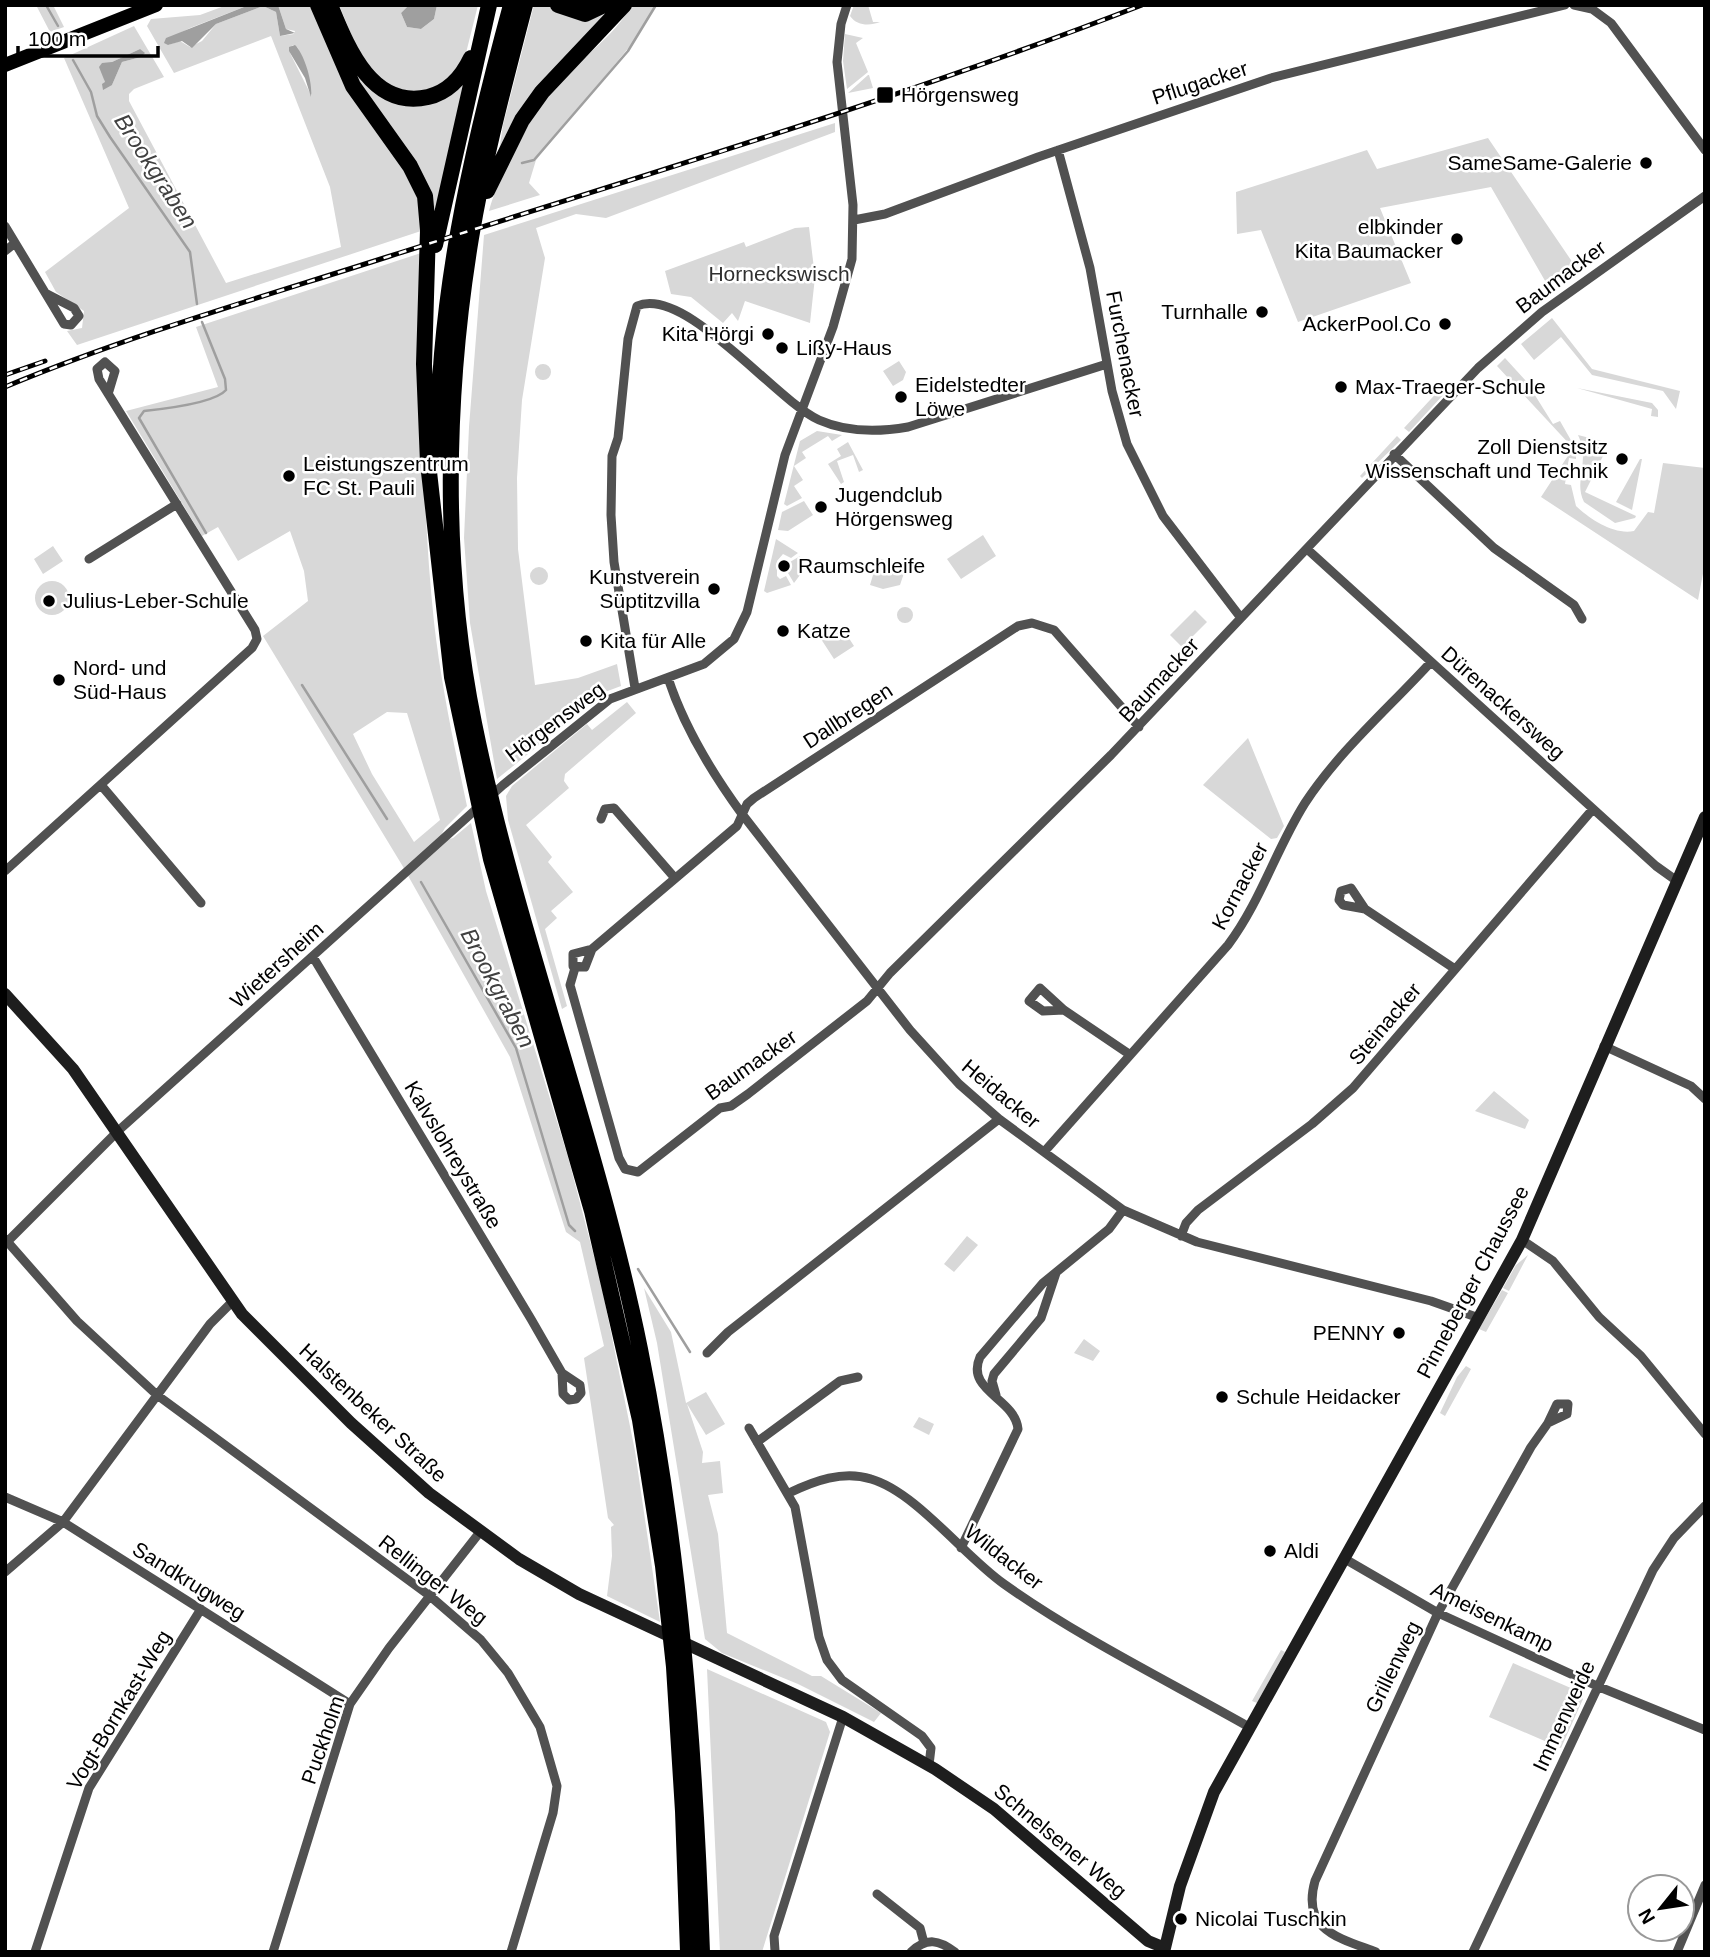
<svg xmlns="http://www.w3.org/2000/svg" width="1710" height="1957" font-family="Arial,sans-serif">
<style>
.green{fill:#d8d8d8;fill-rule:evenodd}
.water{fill:#9f9f9f}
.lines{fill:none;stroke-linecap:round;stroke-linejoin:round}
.stream{stroke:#9f9f9f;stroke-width:2.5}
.street{stroke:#515151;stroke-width:9}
.secondary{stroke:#1e1e1e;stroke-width:12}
.primary{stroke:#000;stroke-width:14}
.highway{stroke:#000;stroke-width:16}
.rail-casing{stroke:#000;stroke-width:5}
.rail{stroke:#fff;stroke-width:2.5;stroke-dasharray:8;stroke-linecap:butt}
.poi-dot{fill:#000;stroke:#fff;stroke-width:2.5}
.labels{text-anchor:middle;stroke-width:5;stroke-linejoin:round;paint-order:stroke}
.street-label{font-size:21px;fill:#000;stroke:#fff}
.poi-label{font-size:21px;fill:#000;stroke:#fff;text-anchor:start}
.park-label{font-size:21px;fill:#2f2f2f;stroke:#fff}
.water-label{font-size:23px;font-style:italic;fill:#404040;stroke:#fff}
</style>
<rect width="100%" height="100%" fill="#fff"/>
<path class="green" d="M36 5H53L64 27 50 32Z
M227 5H249L190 28 176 35 168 45 180 41 190 47 202 41 216 24 263 6 276 12 280 36 294 34 295 31 286 29 278 5H313L419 195 424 230 77 345 67 331 82 328 84 311 56 292 45 272 129 208 64 58 134 26 164 77 134 89 129 94V101L226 283 341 247 330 187 271 36 174 73 147 26 151 19 200 15ZM293 45 298 48 312 97 291 55 289 49ZM140 49 141 57 122 62 112 85 105 82 103 75 112 62Z
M339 5H409L401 13 407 27 421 29 434 19 437 5H478L465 57 453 77 422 94 386 86 360 55Z
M534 5 610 8 618 5 499 151 503 125Z
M632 5H655L635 40 536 160 529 183 540 195 489 211C497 179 530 109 553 86 579 60 613 38 632 5Z
M854 5H868L873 22H880C870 26 857 26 850 16Z
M845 34 863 38 856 43 868 72 847 89 843 61Z
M339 42 385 98 464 82 434 216 363 95Z
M869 75 873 88 848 93 868 75Z
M835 123V132L606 218 576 214 536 228 545 258 522 400 517 478 518 549 535 685 578 678 617 664 621 686 605 692 497 779 470 623 464 538 469 427 484 235Z
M1488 138 1575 266 1548 286 1491 187 1380 208 1411 283 1298 322 1261 230 1237 234 1236 192 1367 150 1377 169Z
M809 227 815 277 810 323 745 301 738 321 732 313 723 323 691 297 671 294 665 271 744 242 746 247 795 228Z
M421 253C422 376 421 499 434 622 441 684 454 745 467 806L445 828 440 837 443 841 453 838 471 823 486 891 568 1157 601 1283 635 1451 660 1622 607 1596 612 1556 611 1527 614 1525 608 1518 584 1358 604 1346 580 1242 566 1232 510 1057 402 865 263 636 308 601 304 571 290 531 238 561 218 527 202 536 126 411 218 387 196 327ZM387 712 407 713 440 820 414 842 372 774 353 734Z
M1552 318 1592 369 1680 391 1676 409 1663 391 1592 375 1561 337 1534 360 1521 344Z
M1505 358 1526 381 1553 424 1560 421 1576 449V459L1569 458 1565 484 1571 485 1576 506C1591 520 1614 535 1634 531L1648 512 1654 513 1663 463 1705 468V563L1698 600 1541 497 1573 448 1497 366Z
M899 361 906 372 903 380 893 386 883 371Z
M535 372a8 8 0 1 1 16 0a8 8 0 1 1-16 0Z
M1443 386 1444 394 1409 432 1404 428Z
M1577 388 1652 403 1658 410V417L1651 416 1652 409Z
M817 431 842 435 832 441 828 436 802 452 806 458 794 466 803 480 794 486 802 498 787 506 784 504 800 441Z
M1578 435 1602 441 1606 450 1585 492 1636 516 1635 518 1615 523 1584 502C1573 479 1591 463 1578 435Z
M1397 436 1401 440 1362 478 1360 476Z
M848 442 863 470 859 472 853 455 837 461 844 482 841 484 828 464 841 456 837 449Z
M1640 459H1642L1632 510 1616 502Z
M804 501 813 515 788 531 778 530 782 512Z
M983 535 996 556 961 579 947 559Z
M776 539 798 553 791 558 783 554 777 561V576L780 579 786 576 791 585 767 593 764 591Z
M53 546 63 561 43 574 34 559Z
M800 556 803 571 794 583 788 573 790 562Z
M878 558 906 567 900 585 883 589 870 585Z
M530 576a9 9 0 1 1 18 0a9 9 0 1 1-18 0Z
M35 598a17 17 0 1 1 34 0a17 17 0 1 1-34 0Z
M897 615a8 8 0 1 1 16 0a8 8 0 1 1-16 0Z
M1195 610 1207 622 1182 647 1170 635Z
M841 626 854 646 834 659 821 639Z
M627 702 636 713 565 774 564 781 569 788 526 825 552 857 548 862 573 892 551 911 557 918 545 929 567 1006 562 1009 508 820 506 796 512 786 587 724 592 730Z
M1248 738 1284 826 1277 838 1271 839 1203 785Z
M1494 1091 1529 1120 1525 1129 1475 1111Z
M967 1236 978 1245 954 1272 944 1264Z
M1528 1255 1509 1291 1503 1288 1516 1265Z
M644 1288 671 1332 686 1403 706 1392 725 1424 706 1435 687 1404 703 1452 702 1463 720 1461 723 1493 708 1495 718 1534 727 1633 812 1676H821L881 1713 874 1722 798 1684 722 1653 705 1639 657 1343Z
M1502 1290 1508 1293 1486 1332 1479 1329Z
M1084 1339 1100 1351 1093 1361 1074 1353Z
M1466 1366 1471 1369 1445 1416 1440 1413 1457 1377Z
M919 1417 934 1424 929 1435 913 1427Z
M1281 1650 1285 1652 1257 1703 1252 1701Z
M1513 1663 1580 1692 1583 1699 1561 1748 1489 1717Z
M707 1669 826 1722 830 1732 762 1952H720Z"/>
<path class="water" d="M249 5H278L286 29 295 33 280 36 276 12 263 6 216 24 192 48 182 41 168 45 164 43 166 38Z
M409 5H437L434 19 421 29 407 27 401 13Z
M295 45C305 55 313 84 311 97L305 78 289 51V47Z
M140 49 145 53 141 57 122 62 112 85 103 90 102 84 105 82 99 67 102 63 112 62Z"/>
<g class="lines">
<path class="stream" d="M46 5 58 26
M73 60 91 92 97 116 110 137 190 252 197 304
M522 163 534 160 628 51 656 5
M202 322 225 379 226 390C215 403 163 409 144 411L139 418 206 533
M302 685 387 819
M421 882 516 1048 569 1225 575 1231
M638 1269 690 1352"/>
<path class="street" d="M1574 5 1592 9 1611 23 1705 150
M1058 150 1090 268 1112 391 1127 444 1163 516 1241 618
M854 220 885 214 1038 157 1271 78 1565 5
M5 226 64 324 71 325 79 316 74 308 47 294
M5 251 15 243
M1394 454 1494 548 1574 605 1582 619
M1307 549 1656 866 1677 881
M89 559 177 504
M668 678C684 727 712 773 742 814L910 1030 959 1084 999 1119 1123 1210 1197 1242 1431 1301 1479 1318
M635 688 614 562 611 515 612 456 618 438 628 339 637 306C685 285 775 400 819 420 846 432 879 432 908 427L1107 364
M101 785 201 903
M601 819 605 809 614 808 674 877
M5 871 252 648 257 639 255 630 99 379 97 369 105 362 115 371 109 391
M1365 909 1343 905 1339 900 1341 891 1351 888 1365 909 1455 969
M592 949 585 967 573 966V954L592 949 737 826 747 804 754 798 1018 626 1032 623 1054 630 1139 727
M313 957 531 1319 562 1373 563 1394 569 1400 576 1399 581 1393 580 1385 562 1373
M575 968 570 985 619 1158 625 1169 638 1172 720 1108 731 1106 748 1094 867 1001 890 973 1111 755 1478 368 1542 312 1705 196
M1064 1010 1043 1011 1029 1001 1040 988 1064 1010 1129 1054
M1604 1046 1691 1086 1705 1099
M1044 1152 1228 945C1261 901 1276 849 1305 803 1339 751 1389 708 1431 662
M1181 1236 1186 1223 1198 1210 1312 1124 1353 1088 1593 809
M5 1239 77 1321 157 1395 430 1596 481 1640 508 1673 540 1727 557 1786 553 1813 511 1952
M1522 1240 1553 1261 1599 1317 1641 1356 1705 1434
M5 1244 118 1131 503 785 610 699 704 664 734 639 747 612 785 455 833 327 852 259 853 205 837 62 841 24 847 5
M707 1353 728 1332 999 1119
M996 1395 992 1381 994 1374 1041 1318 1056 1273
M749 1428 795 1507 819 1637 827 1660 842 1680 922 1736 931 1748 929 1765
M757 1442 840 1381 858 1377
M789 1493C814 1481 843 1470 871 1479 916 1492 964 1556 1004 1584 1080 1638 1168 1681 1249 1727
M5 1497 63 1522 350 1704
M961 1548 1018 1429C1015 1398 965 1391 980 1357L1043 1283 1109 1229 1123 1210
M1345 1559 1438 1613 1597 1686 1705 1730
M5 1572 63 1522 210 1324 233 1301
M877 1894 920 1928 924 1943
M775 1951 774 1936 843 1717
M35 1952 89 1788 201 1609
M273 1952 350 1704 389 1648 480 1532
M911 1952C927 1937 939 1940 955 1952
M1376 1952C1339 1938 1301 1930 1315 1881L1438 1613 1531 1447 1548 1423 1567 1414 1568 1404H1557L1548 1423
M1473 1952 1653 1570 1674 1538 1705 1506
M1677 1952 1705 1885"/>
<path class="secondary" d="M5 994 73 1069 242 1314 351 1423 429 1493 519 1559 579 1594 843 1717 935 1769 994 1809 1148 1941 1165 1948
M1164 1952 1180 1886 1214 1792 1522 1240 1705 817"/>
<path class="primary" d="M5 65 156 5"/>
<path class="highway" d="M318 5 353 86 410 166 425 196 428 230 424 364 428 463 452 677 491 859 592 1211 640 1420 663 1566 674 1667 683 1811 688 1952
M330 5C347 46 371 110 428 97 449 92 462 77 471 58
M525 5C505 82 484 159 471 238 445 396 442 566 474 723 517 935 597 1137 640 1349 680 1548 695 1748 702 1952
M558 5 585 14 604 5
M487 191 522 120 542 92 624 5
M435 245 489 5
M438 458C436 304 471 152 511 5"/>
<defs>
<path id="rail" d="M5 375 45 361
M5 387C130 335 259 298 387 257 640 176 895 101 1142 5"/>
</defs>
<use href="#rail" class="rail-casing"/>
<use href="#rail" class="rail"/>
</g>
<g class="poi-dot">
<rect x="876" y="86" width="18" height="18" rx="3.5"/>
<circle cx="1646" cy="163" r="7"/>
<circle cx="1457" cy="239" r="7"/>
<circle cx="1262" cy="312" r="7"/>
<circle cx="1445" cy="324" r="7"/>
<circle cx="768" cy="334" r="7"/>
<circle cx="782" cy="348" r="7"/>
<circle cx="1341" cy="387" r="7"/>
<circle cx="901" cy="397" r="7"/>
<circle cx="1622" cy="459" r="7"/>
<circle cx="289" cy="476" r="7"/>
<circle cx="821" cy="507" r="7"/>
<circle cx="784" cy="566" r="7"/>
<circle cx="714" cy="589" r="7"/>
<circle cx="49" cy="601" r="7"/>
<circle cx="783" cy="631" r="7"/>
<circle cx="586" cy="641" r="7"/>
<circle cx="59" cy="680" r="7"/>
<circle cx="1399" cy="1333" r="7"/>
<circle cx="1222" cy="1397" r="7"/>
<circle cx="1270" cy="1551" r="7"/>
<circle cx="1181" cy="1919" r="7"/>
</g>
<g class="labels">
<g class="street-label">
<text transform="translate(1200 83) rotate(-18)" y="7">Pflugacker</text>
<text transform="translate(1561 277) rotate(-37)" y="7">Baumacker</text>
<text transform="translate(1125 354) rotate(79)" y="7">Furchenacker</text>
<text transform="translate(1159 680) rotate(-47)" y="7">Baumacker</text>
<text transform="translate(1503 703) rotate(42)" y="7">Dürenackersweg</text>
<text transform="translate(848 716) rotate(-33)" y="7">Dallbregen</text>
<text transform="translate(555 722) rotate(-37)" y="7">Hörgensweg</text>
<text transform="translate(1240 886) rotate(-62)" y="7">Kornacker</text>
<text transform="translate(277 965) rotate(-42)" y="7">Wietersheim</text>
<text transform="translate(1385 1024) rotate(-50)" y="7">Steinacker</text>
<text transform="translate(751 1065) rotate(-35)" y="7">Baumacker</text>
<text transform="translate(1001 1094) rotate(40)" y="7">Heidacker</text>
<text transform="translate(453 1155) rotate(59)" y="7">Kalvslohreystraße</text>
<text transform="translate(1473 1282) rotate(-62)" y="7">Pinneberger Chaussee</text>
<text transform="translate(373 1413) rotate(43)" y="7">Halstenbeker Straße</text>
<text transform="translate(1004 1557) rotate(38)" y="7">Wildacker</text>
<text transform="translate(433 1580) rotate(38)" y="7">Rellinger Weg</text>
<text transform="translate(189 1581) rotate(32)" y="7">Sandkrugweg</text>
<text transform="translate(1492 1617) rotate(26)" y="7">Ameisenkamp</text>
<text transform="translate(1393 1667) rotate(-64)" y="7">Grillenweg</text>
<text transform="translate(119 1710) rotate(-59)" y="7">Vogt-Bornkast-Weg</text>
<text transform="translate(1564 1716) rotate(-65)" y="7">Immenweide</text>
<text transform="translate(323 1740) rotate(-71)" y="7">Puckholm</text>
<text transform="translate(1060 1841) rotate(40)" y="7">Schnelsener Weg</text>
</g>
<g class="poi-label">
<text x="901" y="102">Hörgensweg</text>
<text x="1632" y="170" text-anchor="end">SameSame-Galerie</text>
<text x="1443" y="234" text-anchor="end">elbkinder<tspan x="1443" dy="24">Kita Baumacker</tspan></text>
<text x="1248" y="319" text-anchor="end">Turnhalle</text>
<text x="1431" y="331" text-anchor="end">AckerPool.Co</text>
<text x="754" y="341" text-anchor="end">Kita Hörgi</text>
<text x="796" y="355">Lißy-Haus</text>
<text x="915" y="392">Eidelstedter<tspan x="915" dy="24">Löwe</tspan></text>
<text x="1355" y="394">Max-Traeger-Schule</text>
<text x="1608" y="454" text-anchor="end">Zoll Dienstsitz<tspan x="1608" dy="24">Wissenschaft und Technik</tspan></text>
<text x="303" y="471">Leistungszentrum<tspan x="303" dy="24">FC St. Pauli</tspan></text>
<text x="835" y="502">Jugendclub<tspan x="835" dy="24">Hörgensweg</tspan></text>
<text x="798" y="573">Raumschleife</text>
<text x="700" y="584" text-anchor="end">Kunstverein<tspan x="700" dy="24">Süptitzvilla</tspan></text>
<text x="63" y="608">Julius-Leber-Schule</text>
<text x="797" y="638">Katze</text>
<text x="600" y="648">Kita für Alle</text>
<text x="73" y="675">Nord- und<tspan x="73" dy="24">Süd-Haus</tspan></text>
<text x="1385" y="1340" text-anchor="end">PENNY</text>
<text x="1236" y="1404">Schule Heidacker</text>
<text x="1284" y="1558">Aldi</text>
<text x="1195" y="1926">Nicolai Tuschkin</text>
</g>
<g class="park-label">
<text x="779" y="281">Horneckswisch</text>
</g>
<g class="water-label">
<text transform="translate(156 171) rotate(57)" y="8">Brookgraben</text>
<text transform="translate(498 988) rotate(62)" y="8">Brookgraben</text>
</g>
</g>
<rect width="1710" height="1957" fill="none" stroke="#000000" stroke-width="14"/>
<g transform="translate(1661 1908) rotate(240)"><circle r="33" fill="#ffffff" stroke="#999999" stroke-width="2"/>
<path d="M0-5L12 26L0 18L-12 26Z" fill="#000000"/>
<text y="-10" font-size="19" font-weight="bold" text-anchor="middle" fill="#000000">N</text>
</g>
<path d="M18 46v10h140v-10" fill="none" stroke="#000000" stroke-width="3.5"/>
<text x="28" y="46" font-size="21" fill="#000000" stroke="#ffffff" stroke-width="5" paint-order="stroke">100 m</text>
</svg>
